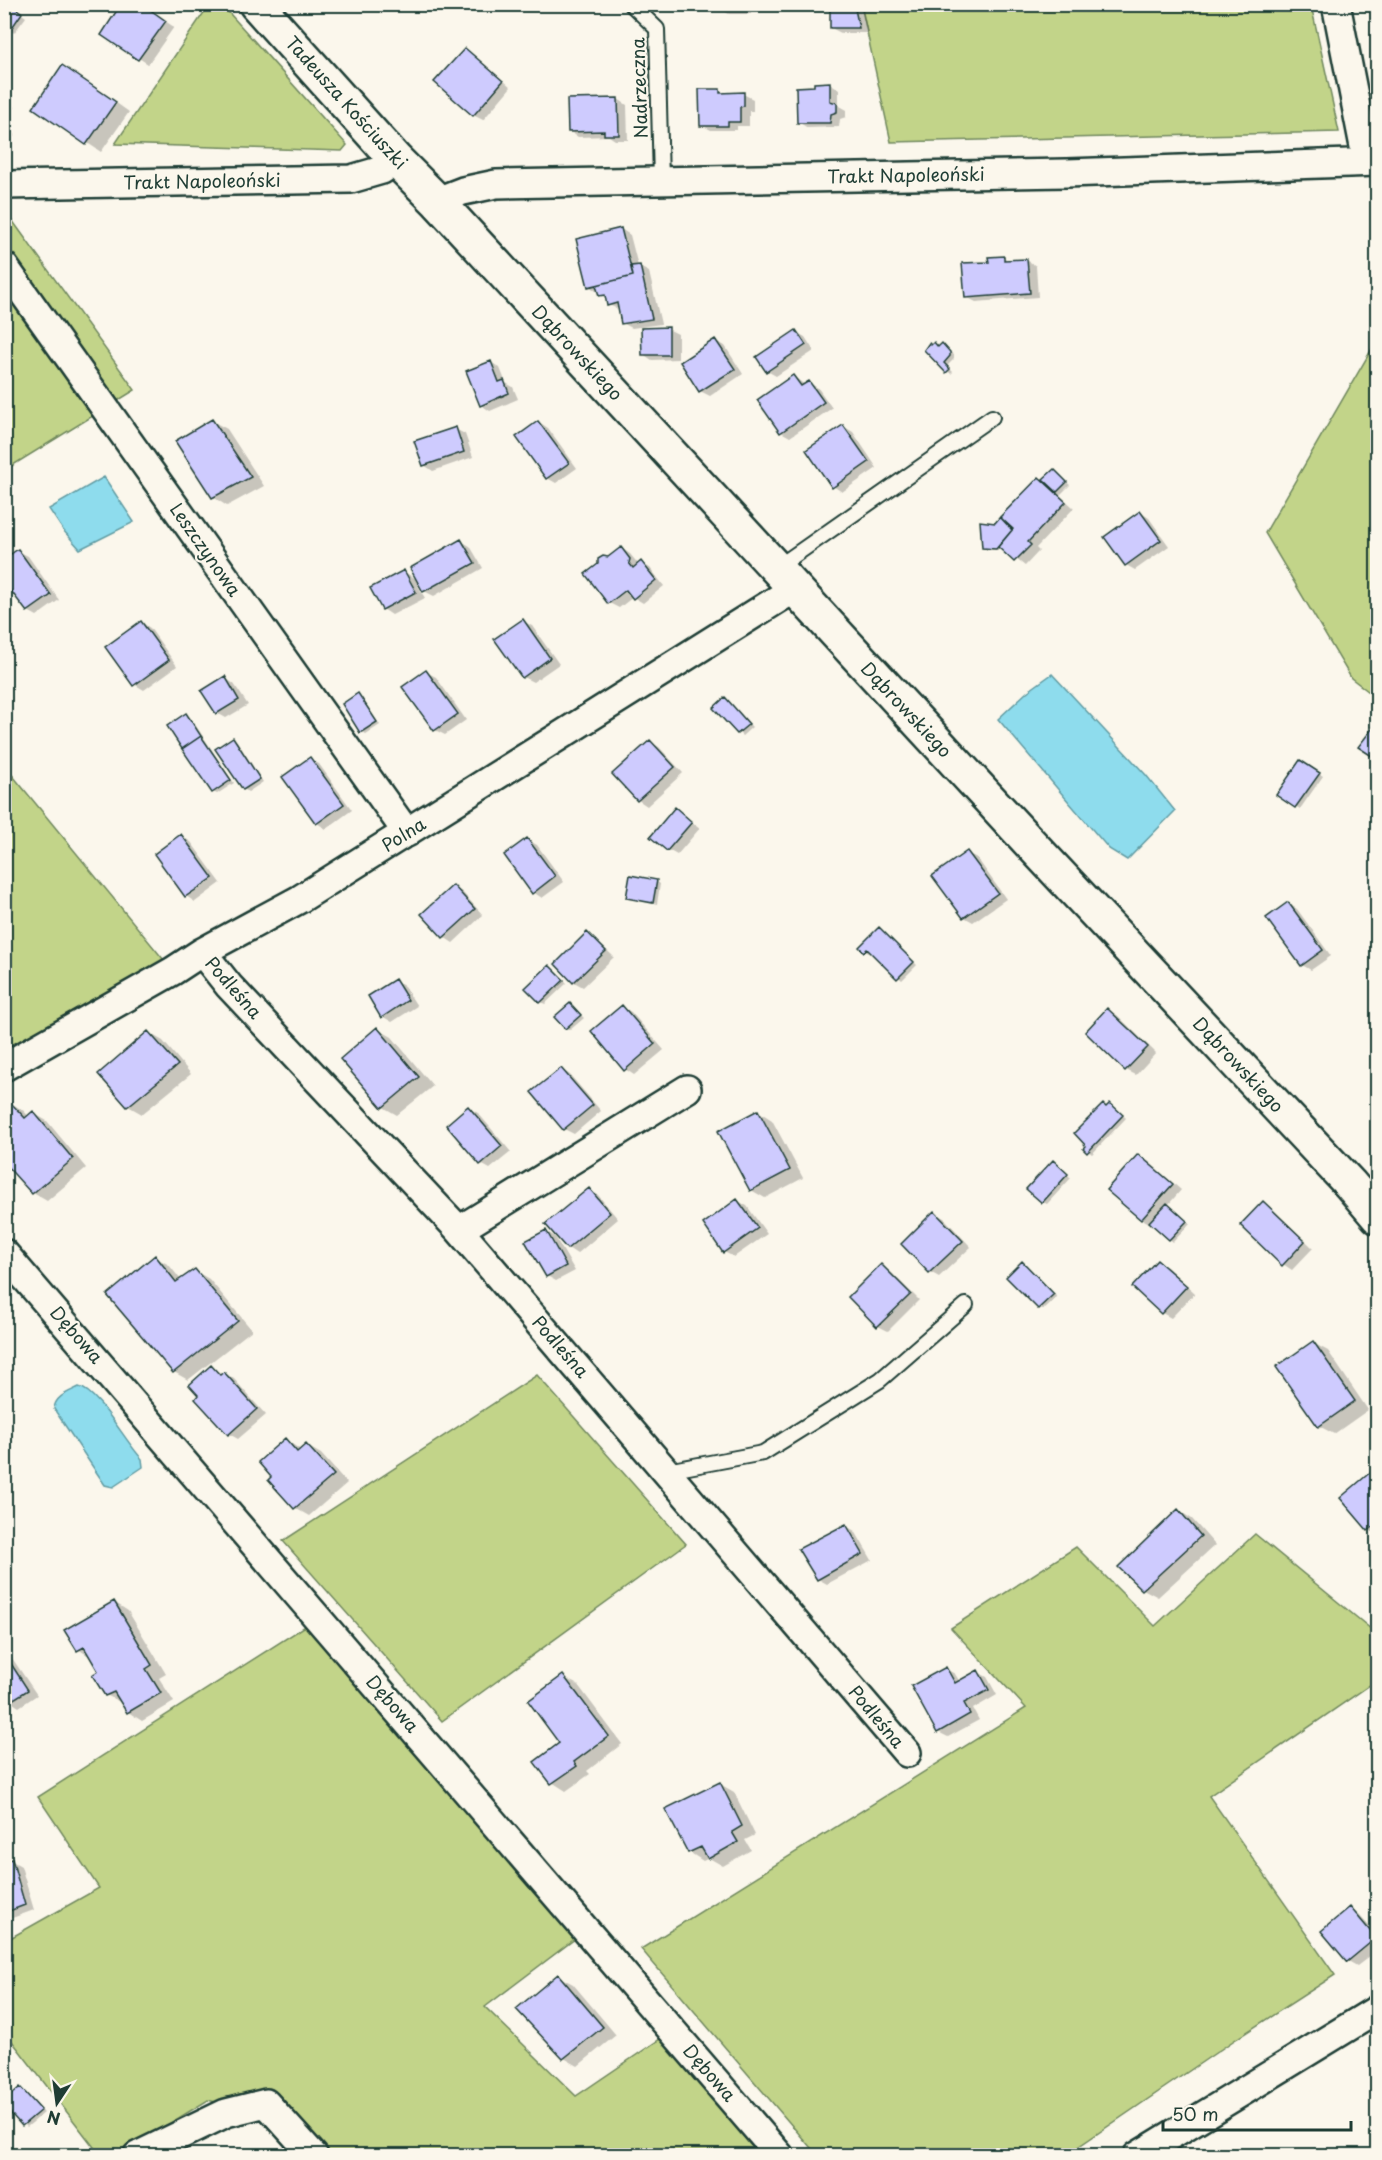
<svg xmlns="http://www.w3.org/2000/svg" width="1382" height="2160" font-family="'Playpen Sans',sans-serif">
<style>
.green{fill:#c2d489;stroke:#70885e;stroke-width:1.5}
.water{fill:#8edced;stroke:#629ca3;stroke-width:1.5}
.shadow{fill:#0003}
.building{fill:#cecbfe;stroke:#1f3d34;stroke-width:1.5}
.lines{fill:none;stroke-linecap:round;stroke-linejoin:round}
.service-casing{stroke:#1f3d34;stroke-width:18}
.minor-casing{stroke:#1f3d34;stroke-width:32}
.tertiary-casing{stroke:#1f3d34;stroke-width:38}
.service{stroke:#fbf7ec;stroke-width:14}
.minor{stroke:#fbf7ec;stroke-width:27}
.tertiary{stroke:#fbf7ec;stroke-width:33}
.labels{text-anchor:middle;stroke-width:4.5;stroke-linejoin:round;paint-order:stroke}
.street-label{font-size:18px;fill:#1f3d34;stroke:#fbf7ec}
</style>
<rect width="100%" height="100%" fill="#fbf7ec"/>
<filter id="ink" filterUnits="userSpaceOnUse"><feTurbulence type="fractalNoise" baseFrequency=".0167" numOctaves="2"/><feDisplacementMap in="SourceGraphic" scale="12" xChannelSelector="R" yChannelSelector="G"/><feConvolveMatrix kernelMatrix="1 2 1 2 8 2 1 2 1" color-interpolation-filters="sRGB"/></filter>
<g filter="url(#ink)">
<path class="green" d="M222 5 347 145 342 151 115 144 209 5Z
M861 5H1311L1339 132 891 142Z
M4 209 135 390 5 470H4Z
M1377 340V698L1351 678 1265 533Z
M4 765 173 971 4 1069Z
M537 1375 686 1544 442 1721 283 1541Z
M1255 1534 1377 1634V1680L1209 1796 1335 1975 1236 2039 1066 2155H817L641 1949 1026 1708 951 1628 1076 1547 1155 1626Z
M318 1618 576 1938 485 2007 576 2096 663 2037 772 2155H318L287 2121 208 2100 118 2155H100L5 2032V1941L99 1888 38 1797Z"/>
<path class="water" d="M104 477 134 522 80 549 63 530 49 509Z
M1052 674 1146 775 1175 811 1127 860 1109 849 998 719 1027 692Z
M79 1387C98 1391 127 1444 142 1459L143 1467 113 1487 105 1485 54 1409C55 1396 69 1392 79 1387Z"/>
<path class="shadow" d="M8 4 26 17 14 33 4 27Z
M57 4H74L69 12Z
M140 4 174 27 148 64 103 35Z
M720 4H789L786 10H751V14H729L720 9Z
M831 4H862L868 33H841L831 28Z
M465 50 474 55 511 87 483 120 473 115Z
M77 75 129 112 101 152 35 108Z
M830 83 839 89V106L846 110V117L840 119 839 127 808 128 798 122 816 87Z
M719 90 726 94H743L753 99V111H749V126H737V130H711L701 125Z
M618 99 627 105 628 140H615L609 136 578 137 569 131Z
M4 102 14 107V137H4Z
M621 229 630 235 638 266 649 272 661 324 632 328 622 323 620 310 609 305 607 299 589 286Z
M1003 257 1010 261 1027 260 1036 266 1038 297 976 302 966 297 990 263Z
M668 329 678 334V359L652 360 643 354Z
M796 332 805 337 814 351 776 376 767 371Z
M716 341 725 346 743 374 710 396 700 391Z
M934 344 939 348 942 345 954 355V359L947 366 953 372 951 374 926 350Z
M491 362 500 368 506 383 513 387 518 399 490 411 481 405Z
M793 376 805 385 809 383 818 388 832 408 790 437 781 432Z
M212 421 227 429 264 486 227 506 213 497Z
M539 422 548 428 577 468 556 483 547 478Z
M843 426 853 432 877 468 842 492 833 486Z
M455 429 465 434 473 457 433 471 424 465Z
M1054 471 1070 485 1060 495 1074 508 1036 548 1039 551 1025 566 1002 548 1000 550H987L983 547 1001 518 1039 479 1044 481Z
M1140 512 1149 518 1169 546 1135 570 1126 565Z
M461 541 470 546 483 568 434 596 424 591 421 584 418 586 425 598 392 615 383 609 404 572 418 580Z
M621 548 630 554 639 565 641 563 650 568 664 586 643 603 633 597 619 608 609 603 587 575Z
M18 551 28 556 59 600 37 616 28 611Z
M523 621 532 626 559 664 533 682 523 677Z
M141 622 150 628 177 666 144 690 134 684Z
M426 672 436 677 466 720 445 735 435 730Z
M225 678 234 684 248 705 226 718 217 713Z
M358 695 362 698 380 725 366 734 362 732Z
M726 699 752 727 742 736 715 708Z
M186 715 190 717 234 783 217 794 213 792Z
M233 739 237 741 263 782 248 792 244 789Z
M650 742 659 747 683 773 647 806 638 800Z
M310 759 319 764 352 810 326 829 317 823Z
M1301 762 1323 776 1300 809 1278 795Z
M675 809 700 828 677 855 668 850Z
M181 836 191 842 221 883 195 902 186 896 156 855Z
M528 840 537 845 564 882 542 898 533 892Z
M967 853 977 858 1006 899 973 922 964 917Z
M656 881 660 884 657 904 627 897Z
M453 887 462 892 483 915 453 943 444 937 423 914Z
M1288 903 1297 909 1331 956 1311 970 1302 965Z
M879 929 917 965 902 980 871 951 869 953 864 951Z
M587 934 596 940 614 957 583 987 574 982Z
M553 969 567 983 545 1004 541 1002Z
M395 981 404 986 417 1006 392 1022 382 1016Z
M570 1005 584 1018 570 1030 566 1028Z
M622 1007 631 1012 664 1050 634 1075 625 1069Z
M1108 1010 1117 1015 1156 1053 1136 1075 1126 1070 1087 1031Z
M378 1029 392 1037 433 1086 397 1115 383 1107Z
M149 1033 163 1041 191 1074 142 1114 128 1106 101 1074Z
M561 1069 570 1075 601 1111 574 1134 564 1129 533 1092Z
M9 1102 24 1111 29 1117 33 1113 47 1121 86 1168 47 1201 33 1193 6 1163 4 1164V1107Z
M468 1108 478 1113 511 1152 490 1169 481 1164Z
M1107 1108H1115L1126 1118 1092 1154 1088 1151Z
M758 1111 772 1120 803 1178 765 1198 751 1190Z
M1139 1156 1148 1161 1181 1190 1168 1205 1190 1224 1173 1242 1152 1223 1151 1224 1142 1219Z
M1057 1164 1071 1178 1047 1204 1043 1202Z
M589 1190 598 1195 618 1219 577 1254 568 1248Z
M738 1201 747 1206 767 1234 734 1257 724 1252 705 1225Z
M1264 1203 1273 1209 1313 1248 1292 1270 1283 1264Z
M934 1213 944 1218 971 1247 939 1277 930 1272Z
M546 1231 555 1237 575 1271 556 1281 547 1276Z
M155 1257 169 1265 181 1280 195 1271 209 1279 252 1330 188 1380 174 1372Z
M1158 1262 1167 1267 1195 1293 1171 1318 1162 1313 1134 1287Z
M1023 1263 1057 1297 1043 1310 1008 1277Z
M881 1266 891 1272 919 1300 888 1331 878 1326 850 1297Z
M1313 1343 1328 1351 1368 1410 1334 1434 1319 1426Z
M212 1367 223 1375 225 1373 234 1379 266 1415 238 1439 229 1434Z
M285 1439 302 1451 307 1446 321 1454 347 1483 309 1516 295 1508Z
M1374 1472 1378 1474V1535L1369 1530Z
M1178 1510 1192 1519 1215 1545 1158 1597 1143 1589 1121 1567Z
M846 1526 855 1531 872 1560 827 1584 818 1579Z
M114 1602 128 1611 166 1674 159 1678 174 1702 142 1721 128 1712 122 1703 106 1695 100 1672 92 1658 78 1649Z
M4 1652 10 1655 37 1695 19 1707 10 1701 4 1693Z
M946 1669 955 1674 960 1682 978 1672 987 1677 997 1695 973 1709 979 1720 948 1737 938 1732Z
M563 1677 578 1685 622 1744 587 1771 590 1774 566 1791 552 1782 561 1743Z
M720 1784 734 1792 755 1835 745 1840 751 1850 723 1866 709 1858 703 1861 689 1852Z
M12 1861 21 1866 34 1910 4 1921V1862Z
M1350 1909 1359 1915 1378 1936V1950L1357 1966 1348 1961Z
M558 1976 573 1984 616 2035 578 2066 564 2058Z
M21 2089 44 2113 27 2127 4 2104Z"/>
<path class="building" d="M4 4H10L22 13 9 32 4 28Z
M121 4H142L166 21 138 60 101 35Z
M718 4H777V5L742 6 743 10H718Z
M830 4H854L859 28H830Z
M465 48 503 81 473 116 434 82Z
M62 65 116 102 86 145 33 108Z
M830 82V101L837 103V112L831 114 830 123H797L796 87 814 86V83Z
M699 89H720V93L744 92V106L740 107V122H728V126H700Z
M618 98 619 135H604V131L568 132 567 99Z
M621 228 633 276 588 287 576 239Z
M1004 256V260L1027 259 1030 293 965 298 962 263 989 262 988 257Z
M640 265 652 319 621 324 617 303 607 306 605 295 599 296 596 285 633 276 631 266Z
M669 327V355H642L641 328Z
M796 330 806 345 766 372 756 357Z
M715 339 735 369 699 392 680 362Z
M934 342 938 347 942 343 950 352V356L944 363 950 369 946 373 924 350 929 343 931 345Z
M491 361 499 382 504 380 509 393 480 406 466 371Z
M793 375 801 386 809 381 824 402 780 433 757 400Z
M212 419 251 477 212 498 175 441Z
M538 421 569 463 546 479 516 437Z
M843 425 869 462 832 488 806 450Z
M456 427 464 452 423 466 414 441Z
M1054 469 1067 482 1057 492 1043 479Z
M1039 477 1066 502 1028 542 1031 545 1014 562 998 547 1013 529 1000 517Z
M1140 511 1161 540 1125 566 1104 537Z
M1000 517 1012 530 996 549 982 548 980 521 995 523Z
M461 539 475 563 423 592 410 568Z
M621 547 630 559 629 563 633 568 641 561 656 580 633 599 626 590 608 604 585 574 598 564V559L603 556 608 557Z
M18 549 51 595 27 612 4 582V559Z
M404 570 416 592 382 610 370 588Z
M523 619 550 658 522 678 494 639Z
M141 621 169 660 133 686 105 647Z
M426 670 458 714 434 731 402 687Z
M225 676 239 700 216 714 201 691Z
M358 693 377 722 360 733 342 704Z
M725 697 749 724 737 734 713 708Z
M186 713 201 736 182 749 167 726Z
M1378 721V760L1358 747Z
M201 736 231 780 212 793 182 749Z
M233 737 260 779 243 790 215 749Z
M650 740 675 767 637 801 612 774Z
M310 757 344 804 316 824 282 777Z
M1300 760 1320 773 1295 808 1276 795Z
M675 807 692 822 667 851 650 837Z
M181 834 213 878 185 897 154 854Z
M527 838 555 876 532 894 504 855Z
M967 851 998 893 963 918 932 876Z
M630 875 657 880 653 903 626 898Z
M453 885 475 909 443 938 421 914Z
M1288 902 1323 950 1301 966 1266 918Z
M879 927 914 962 897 979 867 949 864 952 859 947Z
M587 932 606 951 573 983 555 964Z
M549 965 564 980 540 1003 525 988Z
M395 979 408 1000 381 1018 368 996Z
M570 1003 581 1015 565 1029 554 1017Z
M622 1005 655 1044 624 1071 591 1031Z
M1107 1008 1148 1047 1125 1071 1085 1032Z
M377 1027 419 1077 382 1108 340 1059Z
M148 1031 178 1065 127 1107 98 1074Z
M561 1068 593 1105 563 1130 531 1092Z
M9 1101 25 1118 33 1111 73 1159 32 1194 4 1163V1105Z
M1110 1103 1123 1115 1087 1153 1083 1149 1086 1146 1074 1133 1103 1104 1106 1107Z
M468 1106 502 1146 480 1165 446 1125Z
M758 1110 790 1170 750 1191 718 1131Z
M1138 1154 1173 1184 1141 1220 1106 1190Z
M1053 1160 1068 1174 1042 1203 1026 1189Z
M589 1188 610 1213 567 1249 545 1224Z
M737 1199 758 1228 723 1253 703 1224Z
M1263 1201 1305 1241 1282 1266 1240 1225Z
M1167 1203 1187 1221 1169 1240 1149 1222Z
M934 1211 963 1241 929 1273 901 1244Z
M546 1230 566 1266 546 1277 525 1241Z
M155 1255 176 1282 195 1269 238 1321 173 1373 107 1295Z
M1157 1260 1187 1286 1161 1314 1132 1287Z
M1022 1261 1054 1294 1038 1309 1006 1277Z
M881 1264 911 1294 877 1327 848 1297Z
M1313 1341 1355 1401 1318 1427 1276 1367Z
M211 1365 220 1375 224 1372 257 1409 228 1435 195 1399 198 1395 189 1385Z
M285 1438 297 1452 306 1444 334 1475 294 1509 268 1480 271 1477 258 1462Z
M1373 1470 1378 1475V1523L1368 1531 1340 1498Z
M1178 1509 1201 1536 1142 1590 1118 1567Z
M846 1524 863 1554 817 1580 798 1549Z
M114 1601 152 1665 146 1669 161 1693 127 1713 114 1692 105 1696 92 1675 98 1671 84 1647 77 1651 64 1630Z
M4 1653 28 1690 9 1702 4 1696Z
M946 1667 955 1683 978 1670 989 1690 964 1703 970 1714 937 1733 911 1686Z
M563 1675 609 1736 574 1762 577 1766 551 1784 534 1762 559 1743 528 1701Z
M720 1782 742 1826 732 1832 738 1842 708 1859 701 1847 688 1853 665 1809Z
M12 1859 25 1905 4 1913V1861Z
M1350 1907 1376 1938 1347 1962 1321 1931Z
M558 1974 603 2027 563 2059 516 2009Z
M20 2087 41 2110 22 2126 4 2106V2101Z"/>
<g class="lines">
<defs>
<path id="service" d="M631 4 657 29 661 180
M775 569 992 417
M667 1471 763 1453 880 1380 966 1305"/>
<path id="minor" d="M1336 4 1367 162
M4 185 351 179 382 170 396 160
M437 201 463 191 496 184 1067 173 1378 162
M4 266 407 833
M202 952 229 986 459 1230 907 1753
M4 1067 173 971 202 952 300 899 794 589
M459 1230 687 1089
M4 1253 780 2156
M137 2156 226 2113 266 2103 314 2156
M1137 2156 1378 2009"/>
<path id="tertiary" d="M256 4 396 160 437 201 1030 843 1350 1184 1378 1217"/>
</defs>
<use href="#service" class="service-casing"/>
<use href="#minor" class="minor-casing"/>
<use href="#tertiary" class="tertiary-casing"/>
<use href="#service" class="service"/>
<use href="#minor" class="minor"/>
<use href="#tertiary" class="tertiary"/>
</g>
</g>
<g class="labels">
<g class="street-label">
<text transform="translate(640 88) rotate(-92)" y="6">Nadrzeczna</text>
<text transform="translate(346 103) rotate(48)" y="6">Tadeusza Kościuszki</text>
<text transform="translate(906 176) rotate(-1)" y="6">Trakt Napoleoński</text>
<text transform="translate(202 182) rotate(-1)" y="6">Trakt Napoleoński</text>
<text transform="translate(577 353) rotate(47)" y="6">Dąbrowskiego</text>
<text transform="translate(205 550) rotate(55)" y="6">Leszczynowa</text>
<text transform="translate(906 710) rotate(47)" y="6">Dąbrowskiego</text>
<text transform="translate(404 835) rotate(-32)" y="6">Polna</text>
<text transform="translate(233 988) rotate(49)" y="6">Podleśna</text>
<text transform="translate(1238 1065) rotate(47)" y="6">Dąbrowskiego</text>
<text transform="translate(76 1335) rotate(49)" y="6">Dębowa</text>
<text transform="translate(560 1347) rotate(49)" y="6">Podleśna</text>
<text transform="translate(392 1704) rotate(49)" y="6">Dębowa</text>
<text transform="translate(876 1717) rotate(50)" y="6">Podleśna</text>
<text transform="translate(709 2073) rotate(49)" y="6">Dębowa</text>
</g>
</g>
<rect width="1382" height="2160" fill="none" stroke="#fbf7ec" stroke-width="24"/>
<rect x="12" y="12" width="1358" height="2136" fill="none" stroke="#1f3d34" stroke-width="2" filter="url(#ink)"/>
<g transform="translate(57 2103) rotate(193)" stroke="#fbf7ec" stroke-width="4.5" paint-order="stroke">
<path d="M0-4.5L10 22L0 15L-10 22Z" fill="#1f3d34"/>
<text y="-9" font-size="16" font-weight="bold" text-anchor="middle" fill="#1f3d34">N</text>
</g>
<path d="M1163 2121v9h188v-9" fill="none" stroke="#1f3d34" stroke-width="3"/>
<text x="1172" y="2121" font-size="18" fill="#1f3d34" stroke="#fbf7ec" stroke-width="4.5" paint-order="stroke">50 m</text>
</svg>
